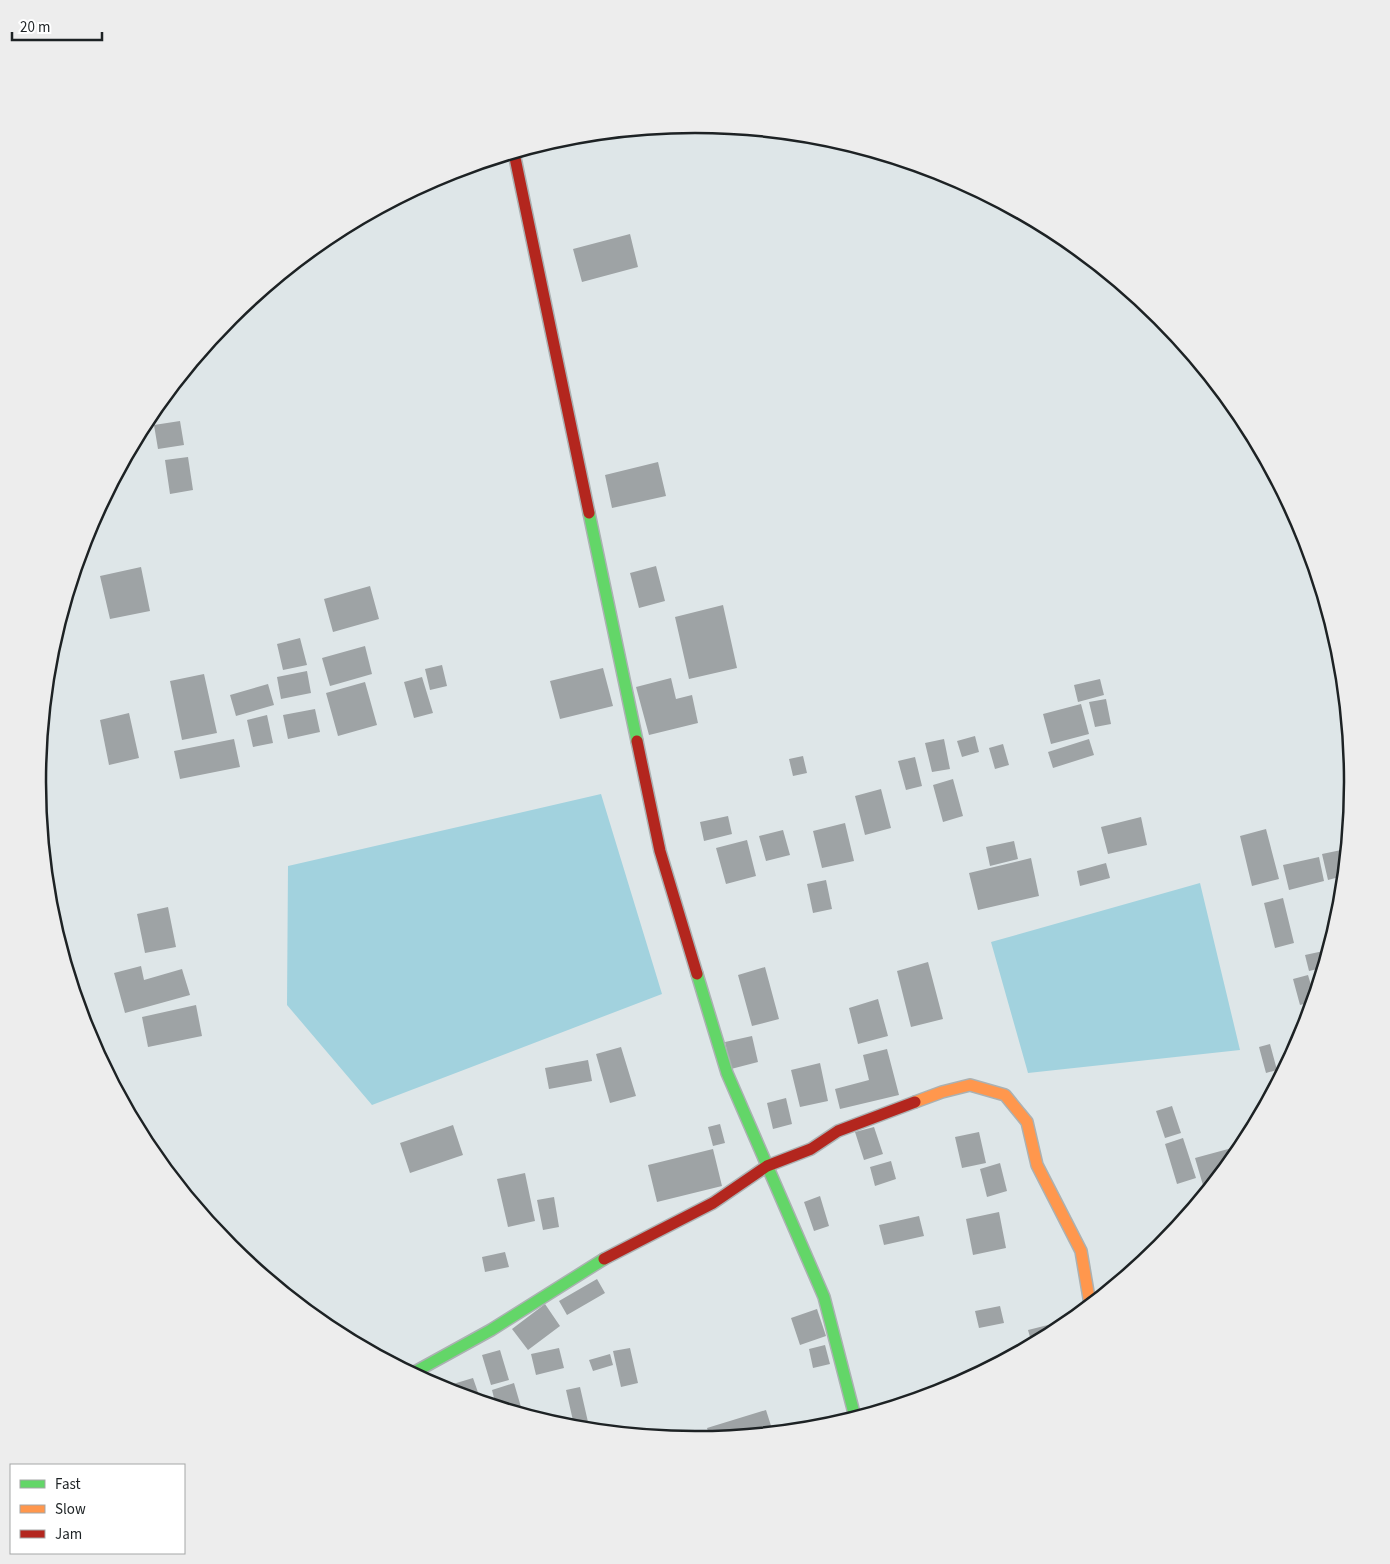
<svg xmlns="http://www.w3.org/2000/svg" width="1390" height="1564" font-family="'Source Sans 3',sans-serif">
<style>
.water{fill:#a2d2de}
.building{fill:#9ea3a5}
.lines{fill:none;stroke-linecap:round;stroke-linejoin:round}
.fast-casing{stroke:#abb1b2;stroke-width:14}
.slow-casing{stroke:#abb1b2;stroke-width:14}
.jam-casing{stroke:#abb1b2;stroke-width:14}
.fast{stroke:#63d668;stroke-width:11}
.slow{stroke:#ff974d;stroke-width:11}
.jam{stroke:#b3261e;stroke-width:11}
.rim{fill:none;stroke:#1d2224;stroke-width:2.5}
</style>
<rect width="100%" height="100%" fill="#dee6e8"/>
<path class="water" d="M601 794 662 994 372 1105 287 1005 288 866Z
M1200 883 1240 1050 1028 1073 991 942Z"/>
<path class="building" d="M630 234 638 267 582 282 573 249Z
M180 421 184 445 158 449 154 425Z
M188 457 193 490 170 494 165 460Z
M658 462 666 496 612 508 605 475Z
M656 566 665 601 639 608 630 573Z
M141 567 150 611 110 619 100 576Z
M370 586 379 619 333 632 324 599Z
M723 605 737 668 689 679 675 617Z
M300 638 307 665 283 670 277 644Z
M365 646 372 674 330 686 322 658Z
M442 665 447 686 430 690 425 669Z
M603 668 613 706 560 719 550 681Z
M307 671 311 693 281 699 277 677Z
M204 674 217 733 182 740 170 681Z
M422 677 433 713 414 718 404 682Z
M671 678 676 699 692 695 698 723 649 735 636 687Z
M1100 679 1104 695 1078 702 1074 685Z
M365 682 377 725 338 736 326 693Z
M268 684 274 705 236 716 230 695Z
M1106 699 1111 724 1095 727 1089 702Z
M1081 704 1089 734 1051 744 1043 714Z
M315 709 320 732 288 739 283 715Z
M129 713 139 758 109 765 100 720Z
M267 715 273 743 253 747 247 720Z
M975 736 979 752 962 757 957 741Z
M234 739 240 767 180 779 174 751Z
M944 739 950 769 932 772 925 743Z
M1089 739 1094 755 1053 768 1048 752Z
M1003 744 1009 765 995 769 989 748Z
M803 756 807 773 793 776 789 759Z
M915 757 922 786 906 790 898 761Z
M953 779 963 816 943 822 933 785Z
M881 789 891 828 865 835 855 796Z
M728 816 732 834 704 841 700 822Z
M1141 817 1147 845 1108 854 1101 827Z
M845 823 854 861 822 868 813 831Z
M1266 829 1279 879 1252 886 1240 836Z
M783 830 790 855 766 861 759 836Z
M747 840 756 876 726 884 716 848Z
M1014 841 1018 859 990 866 986 847Z
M1346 849 1343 876 1328 880 1322 854Z
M1319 857 1324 881 1289 890 1283 865Z
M1031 858 1039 896 978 910 969 873Z
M1106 863 1110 878 1080 886 1077 871Z
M826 880 832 909 813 913 807 884Z
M1283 898 1294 943 1275 948 1264 903Z
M168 907 176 947 145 953 137 914Z
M1328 950 1322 968 1309 971 1305 955Z
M928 962 943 1019 911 1027 897 971Z
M141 966 144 980 182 969 190 995 125 1013 114 973Z
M765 967 779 1019 752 1026 738 975Z
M1308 975 1314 995 1312 1002 1300 1005 1293 979Z
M878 999 888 1036 858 1044 849 1008Z
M196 1005 202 1036 148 1047 142 1017Z
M752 1036 758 1062 731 1069 725 1042Z
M1270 1044 1277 1070 1266 1073 1259 1047Z
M621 1047 636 1096 610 1103 596 1054Z
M887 1049 899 1095 840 1109 835 1089 869 1080 863 1055Z
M588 1060 592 1081 549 1089 545 1068Z
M820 1063 828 1101 800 1107 791 1070Z
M786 1098 792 1124 773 1129 767 1103Z
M1172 1106 1181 1133 1165 1138 1156 1111Z
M720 1124 725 1143 713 1146 708 1127Z
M453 1125 463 1155 410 1173 400 1143Z
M874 1127 883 1154 864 1160 855 1132Z
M979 1132 986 1163 962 1168 955 1137Z
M1183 1138 1196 1178 1177 1184 1165 1144Z
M1243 1145 1242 1148 1205 1192 1195 1158Z
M713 1149 722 1186 657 1202 648 1165Z
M891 1161 896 1179 875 1186 870 1167Z
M1000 1163 1007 1191 987 1197 980 1169Z
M525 1173 535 1221 508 1227 497 1179Z
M820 1196 829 1226 814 1231 804 1202Z
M554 1197 559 1227 543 1230 537 1200Z
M999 1212 1006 1248 973 1255 966 1219Z
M919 1216 924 1236 884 1245 879 1225Z
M505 1252 509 1267 485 1272 482 1257Z
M597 1279 605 1293 567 1315 559 1301Z
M545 1304 560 1326 528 1350 512 1329Z
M1000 1306 1004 1323 979 1328 975 1311Z
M817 1309 826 1336 800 1345 791 1318Z
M1072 1319 1060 1329 1032 1344 1028 1330Z
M825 1345 830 1364 813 1368 809 1349Z
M559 1348 564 1368 536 1375 531 1354Z
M630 1348 638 1383 621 1387 613 1351Z
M500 1350 509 1380 491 1385 482 1355Z
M610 1354 613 1365 593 1371 589 1360Z
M473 1378 481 1401 456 1393 453 1384Z
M514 1383 523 1414 496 1406 492 1390Z
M580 1387 588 1422 574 1425 566 1390Z
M766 1410 773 1432 710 1438 707 1428Z"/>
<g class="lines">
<defs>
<path id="fast" d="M589 513 637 741
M697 974 727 1073 824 1297 855 1417
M413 1373 491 1330 604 1259"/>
<path id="slow" d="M915 1102 942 1092 970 1085 1005 1095 1027 1122 1037 1165 1081 1251 1090 1304"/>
<path id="jam" d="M514 153 589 513
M637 741 660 851 697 974
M604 1259 713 1203 767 1166 811 1149 838 1131 915 1102"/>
</defs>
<use href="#fast" class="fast-casing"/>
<use href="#slow" class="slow-casing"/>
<use href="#jam" class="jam-casing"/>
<use href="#fast" class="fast"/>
<use href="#slow" class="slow"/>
<use href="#jam" class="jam"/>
</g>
<path d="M0 0H1390V1564H0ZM46 782a649 649 0 1 1 1298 0a649 649 0 1 1-1298 0Z" fill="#ededed" fill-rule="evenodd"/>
<path class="rim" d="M46 782a649 649 0 1 1 1298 0a649 649 0 1 1-1298 0Z"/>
<rect x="10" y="1464" width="175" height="90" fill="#ffffff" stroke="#a5a7a7"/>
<rect x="20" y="1480" width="25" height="8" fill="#63d668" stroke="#a5a7a7"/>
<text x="55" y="1489" font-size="15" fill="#1d2224">Fast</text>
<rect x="20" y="1505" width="25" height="8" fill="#ff974d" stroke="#a5a7a7"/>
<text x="55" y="1514" font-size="15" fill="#1d2224">Slow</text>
<rect x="20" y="1530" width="25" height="8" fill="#b3261e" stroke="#a5a7a7"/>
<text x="55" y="1539" font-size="15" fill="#1d2224">Jam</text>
<path d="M12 32v8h90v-8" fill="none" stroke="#1d2224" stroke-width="2.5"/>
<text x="20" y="32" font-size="15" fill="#1d2224" stroke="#ffffff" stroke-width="4" paint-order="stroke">20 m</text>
</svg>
